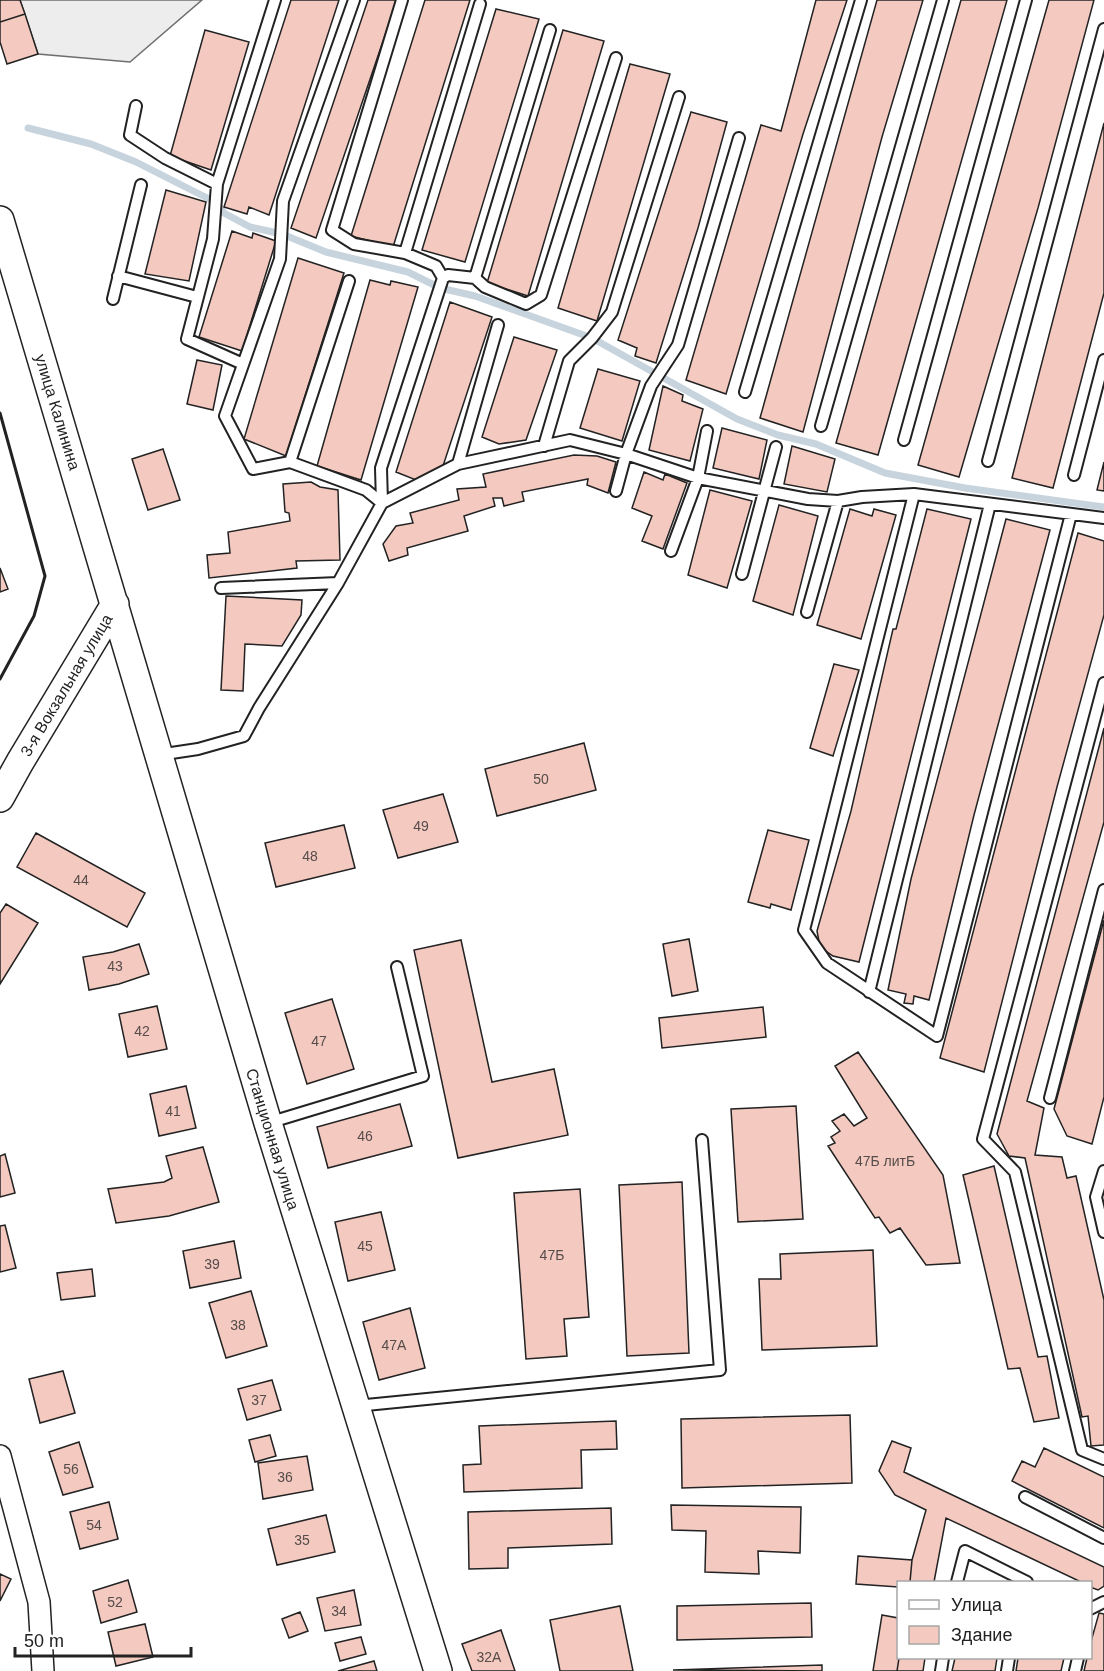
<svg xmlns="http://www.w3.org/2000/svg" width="1104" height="1671" font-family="Helvetica,sans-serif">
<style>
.parking{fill:#ededed;stroke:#6f6f6f;stroke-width:1.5}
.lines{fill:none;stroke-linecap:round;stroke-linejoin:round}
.stream{stroke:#c7d3dd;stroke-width:7}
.building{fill:#f3c9c0;stroke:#222;stroke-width:1.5}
.service-casing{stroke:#222;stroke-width:14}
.minor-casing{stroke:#222;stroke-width:24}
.tertiary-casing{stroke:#222;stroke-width:30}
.service{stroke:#fff;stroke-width:10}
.minor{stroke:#fff;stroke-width:21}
.tertiary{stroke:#fff;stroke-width:27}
.wall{stroke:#222;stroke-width:3}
.labels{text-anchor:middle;stroke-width:4.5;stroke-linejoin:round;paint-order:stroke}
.number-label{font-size:14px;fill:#564c4a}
.street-label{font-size:16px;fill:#222;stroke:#fff}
</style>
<rect width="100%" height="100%" fill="#fff"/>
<path class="parking" d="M20 0H202L130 62 38 54Z"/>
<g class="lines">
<path class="stream" d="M28 128 91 144 136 162 217 203 224 213 250 227 282 234 326 252 408 272 440 288 475 296 592 338 737 419 778 435 816 444 885 473 965 488 1104 507"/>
</g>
<path class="building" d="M0 0H20L25 14 0 22Z
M291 0H339L269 215 249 207 247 214 224 207Z
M368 0H397L316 238 291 228Z
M425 0H470L393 247 351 236Z
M816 0H847L803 134 726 394 686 380 761 125 781 131Z
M877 0H923L882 137 803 432 760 418Z
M961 0H1007L878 455 836 443Z
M1049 0H1094L1038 208 959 477 918 465Z
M496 9 539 19 465 262 422 250Z
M25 14 38 54 7 64 0 42V22Z
M205 30 249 42 211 170 170 156Z
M563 30 604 41 528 296 487 283Z
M630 64 670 74 597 321 558 308Z
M691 112 727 122 698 228 656 363 635 356 637 348 618 340Z
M1104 123V293L1053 488 1012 478Z
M166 190 206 202 189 281 145 274Z
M232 231 252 238 253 233 276 241 242 351 199 337Z
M298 258 344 273 286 456 244 439Z
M370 280 390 285 391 281 418 287 361 480 317 466Z
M450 302 492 317 443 466 416 480 396 472Z
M514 337 557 350 526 440 499 444 482 437Z
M197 360 222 365 213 410 187 404Z
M598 369 640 381 622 441 580 428Z
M663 386 683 395 682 401 703 409 690 461 649 450Z
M722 428 767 440 759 479 713 468Z
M792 446 835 459 827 492 784 484Z
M163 449 180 500 148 510 132 459Z
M574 455 597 456 616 462 608 493 587 485 588 479 522 492 524 501 504 506 502 498H493L495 506 464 516 468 531 407 548 408 555 389 561 383 544 396 526 413 523 410 513 459 500 457 489 486 487 483 474Z
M1104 462V491L1097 490Z
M644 472 663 480 665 474 687 483 663 549 642 541 652 516 632 508Z
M311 482 320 487 338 490 340 560 296 561 297 568 209 578 207 555 230 553 228 532 290 521 289 513 285 512 283 484Z
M710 490 752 501 727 588 688 575Z
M779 505 818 516 793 615 753 601Z
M850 509 872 516 874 509 896 515 861 639 817 625Z
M927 509 971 519 859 962 833 956 820 947 817 931 851 811 893 629H896Z
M1006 519 1050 530 974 815 929 1000 914 996 913 1004 904 1003 906 994 888 990 911 879Z
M1078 533 1104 541V615L1057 787 984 1072 940 1058Z
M0 568 8 589 0 592Z
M226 596 302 600 301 615 282 646 245 644 243 691 221 690Z
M834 664 859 670 833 756 810 748Z
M1104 728V822L1027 1101 1044 1108 1035 1155 1062 1157 1067 1178 1076 1176 1104 1300V1445L1091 1446 1088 1416 1082 1417 1025 1158 1009 1156 997 1134Z
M584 743 596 790 497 816 485 769Z
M443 794 458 842 398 858 383 810Z
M344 825 355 868 276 887 265 843Z
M768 830 809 840 791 910 771 904 770 908 748 902Z
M36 833 145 893 127 927 17 867Z
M6 904 38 923 0 984V913Z
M1104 920V1097L1092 1144 1067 1136 1054 1109Z
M689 939 698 991 672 996 663 944Z
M461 940 492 1082 554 1069 568 1135 458 1158 414 950Z
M139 944 149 974 119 984 89 990 83 957 113 952Z
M332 999 354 1069 307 1084 285 1013Z
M157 1006 167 1049 128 1057 119 1014Z
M763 1007 766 1037 662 1048 659 1018Z
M858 1052 943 1175 960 1263 926 1265 900 1228 890 1233 879 1217 875 1218 828 1146 835 1143 831 1137 840 1131 832 1121 844 1114 854 1126 867 1118 835 1066Z
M186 1086 196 1128 159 1136 150 1094Z
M400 1104 412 1146 328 1168 317 1127Z
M796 1106 803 1219 738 1222 731 1109Z
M203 1147 219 1202 169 1216 116 1223 108 1189 164 1182 172 1178 166 1156Z
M5 1154 15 1193 0 1197V1156Z
M994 1166 1038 1357 1047 1356 1059 1418 1034 1422 1020 1368 1008 1369 963 1175Z
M682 1182 689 1353 627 1356 619 1185Z
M580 1189 589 1317 564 1319 567 1356 526 1359 514 1193Z
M381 1212 395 1270 348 1281 335 1222Z
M5 1225 16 1268 0 1272V1226Z
M234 1241 241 1278 190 1288 183 1251Z
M873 1250 877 1346 762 1350 759 1279H781L780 1254Z
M92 1269 95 1296 61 1300 57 1273Z
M251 1291 267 1346 226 1358 209 1303Z
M410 1308 425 1368 379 1380 363 1322Z
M63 1371 75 1413 40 1423 29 1379Z
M272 1380 281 1410 247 1420 238 1389Z
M850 1415 852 1483 682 1488 681 1419Z
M616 1421 617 1449 581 1450 582 1488 464 1492 463 1465 481 1464 479 1426Z
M270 1435 276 1456 255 1462 249 1440Z
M892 1441 911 1448 904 1472 1104 1567V1586L1098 1590 1090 1587V1582H1081L946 1518 934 1582H910L912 1560 926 1510 895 1495 879 1471Z
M79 1442 93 1487 63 1495 49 1452Z
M1044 1448 1104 1477V1528L1012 1481 1022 1461 1035 1467Z
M307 1456 313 1490 263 1499 258 1463Z
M109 1502 118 1539 80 1549 70 1512Z
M671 1505 801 1507 800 1553 758 1551 759 1574 705 1572 706 1531 672 1530Z
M611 1508 612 1544 508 1548V1568L469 1569 468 1512Z
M326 1515 335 1552 277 1565 268 1529Z
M858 1556 912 1560 910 1582H898V1587L856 1584Z
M0 1574 11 1579 0 1601Z
M128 1580 137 1612 101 1623 93 1591Z
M354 1590 361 1625 325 1631 317 1598Z
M811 1603 812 1637 677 1640V1606Z
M620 1606 633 1671H560L550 1620Z
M300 1612 308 1631 289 1638 282 1619Z
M1099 1613 1104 1614V1671H1084L1087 1658H1090V1645Z
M882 1615 898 1618 899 1658 897 1671H873Z
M145 1624 153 1657 116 1666 108 1632Z
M501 1630 515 1671H472L462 1644Z
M361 1637 366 1654 340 1661 335 1643Z
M899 1658H925L923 1671H897Z
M955 1658H997L995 1671H952Z
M1018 1658H1064L1061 1671H1016Z
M374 1661 377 1671H338Z
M822 1665V1671L673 1670Z"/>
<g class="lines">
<defs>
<path id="service" d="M402 0 332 230 354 244 405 253 436 266 443 278
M136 106 130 135 165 158 217 184
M405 253 480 4
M118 276 197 297
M475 278 485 287 526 304 541 295 616 58
M349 281 290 462 366 490 382 503
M113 299 141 185
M243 364 187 339 213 239 217 184 275 0
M745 392 861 0
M821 426 943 0
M904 440 1026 0
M544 446 569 361 592 338 612 312 679 97
M988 461 1104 29
M290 462 253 469 225 416 280 259 283 201 354 0
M458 464 498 325
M1074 475 1104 360
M616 491 626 454 651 386 678 345 739 138
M914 494 804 930 827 963 937 1036 1071 514
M382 503 381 468 443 278 448 275 475 278 550 30
M671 551 698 478 707 431
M742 574 776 447
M221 588 338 583
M807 612 838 501
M1104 683 983 1139 1015 1172 1082 1450 1104 1459
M158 755 198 749 244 736 259 708 338 583 382 503 458 464 570 440 626 454 698 478 808 499 838 501 862 497 914 494 1104 518
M869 992 990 504
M1050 1098 1104 890
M268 1123 423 1076 397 967
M1104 1171 1096 1197 1104 1232
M356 1406 720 1370 702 1140
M1025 1497 1104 1538
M957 1582 965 1551 1027 1582
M1090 1609 1104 1602
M941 1671 943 1658
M1007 1671 1009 1658
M1075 1671 1078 1658"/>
<path id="minor" d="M0 1456 39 1602 43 1671"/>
<path id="tertiary" d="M0 220 268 1123 438 1671
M0 798 20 762 115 604"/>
</defs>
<use href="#service" class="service-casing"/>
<use href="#minor" class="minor-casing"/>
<use href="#tertiary" class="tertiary-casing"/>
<use href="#service" class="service"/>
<use href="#minor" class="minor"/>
<use href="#tertiary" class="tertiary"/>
<path class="wall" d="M0 413 45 576 34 616 0 679"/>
</g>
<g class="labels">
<g class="number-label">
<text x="541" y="784">50</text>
<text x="421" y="831">49</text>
<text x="310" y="861">48</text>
<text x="81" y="885">44</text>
<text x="115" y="971">43</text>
<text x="142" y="1036">42</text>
<text x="319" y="1046">47</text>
<text x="173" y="1116">41</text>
<text x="365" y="1141">46</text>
<text x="885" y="1166">47Б литБ</text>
<text x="365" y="1251">45</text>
<text x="552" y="1260">47Б</text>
<text x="212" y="1269">39</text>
<text x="238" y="1330">38</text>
<text x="394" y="1350">47А</text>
<text x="259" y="1405">37</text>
<text x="71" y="1474">56</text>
<text x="285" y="1482">36</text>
<text x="94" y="1530">54</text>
<text x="302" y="1545">35</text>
<text x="115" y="1607">52</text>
<text x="339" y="1616">34</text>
<text x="489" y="1662">32А</text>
</g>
<g class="street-label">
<text transform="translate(58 412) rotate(73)" y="6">улица Калинина</text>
<text transform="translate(66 685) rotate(-59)" y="6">3-я Вокзальная улица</text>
<text transform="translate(273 1139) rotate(73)" y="6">Станционная улица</text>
</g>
</g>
<rect x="897" y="1581" width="195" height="78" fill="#ffffff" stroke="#a7a7a7" stroke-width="1.5"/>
<rect x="909" y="1600" width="30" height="9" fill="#ffffff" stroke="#a7a7a7" stroke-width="1.5"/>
<text x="951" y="1611" font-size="18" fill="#222222">Улица</text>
<rect x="909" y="1626" width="30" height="18" fill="#f3c9c0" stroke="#a7a7a7" stroke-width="1.5"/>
<text x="951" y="1641" font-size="18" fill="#222222">Здание</text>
<path d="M15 1647v9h176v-9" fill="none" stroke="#222222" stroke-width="3"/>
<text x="24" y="1647" font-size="18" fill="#222222" stroke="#ffffff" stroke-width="4.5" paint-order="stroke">50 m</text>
</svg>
